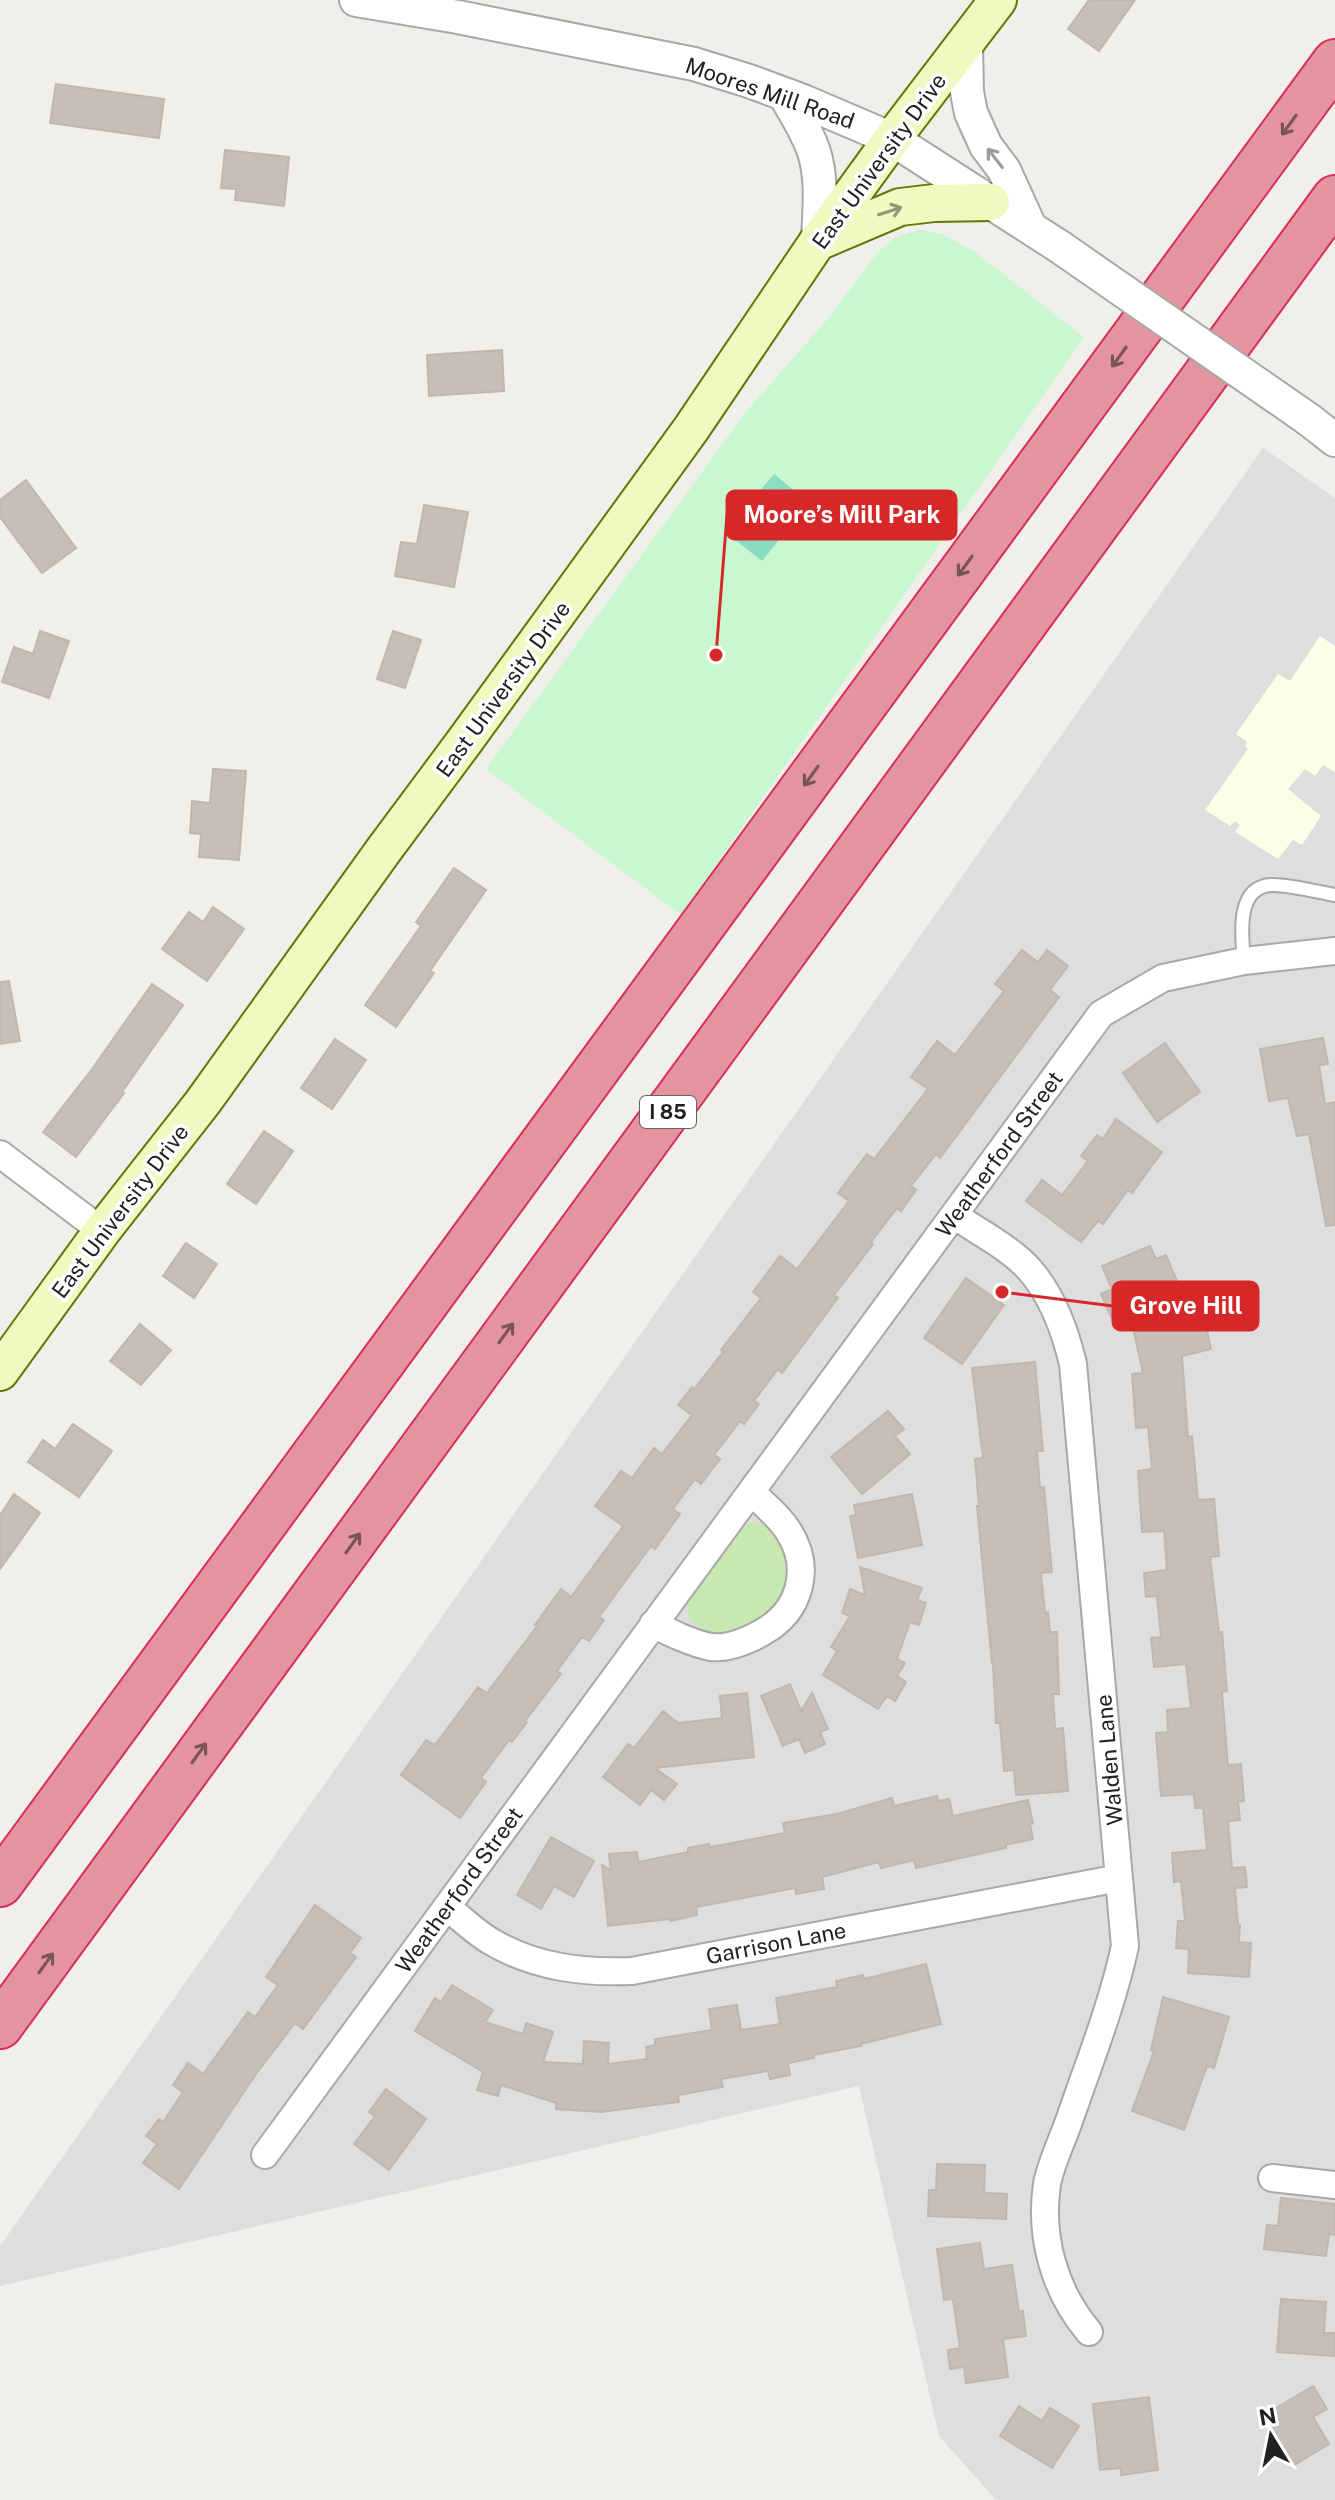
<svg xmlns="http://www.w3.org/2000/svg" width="1335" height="2500" font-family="'Public Sans',sans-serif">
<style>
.residential{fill:#dfdede}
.education{fill:#fcfee5}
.grass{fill:#c8e8b1}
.park{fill:#c9f8d0}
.pitch{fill:#8adcc2}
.building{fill:#c6beb8;stroke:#c2b7ab;stroke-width:2}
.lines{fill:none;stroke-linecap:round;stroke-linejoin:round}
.service-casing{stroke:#a8a8a8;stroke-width:16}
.minor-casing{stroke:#a8a8a8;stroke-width:30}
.tertiary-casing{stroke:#a8a8a8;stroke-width:36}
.secondary-casing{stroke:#647709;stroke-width:40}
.motorway-casing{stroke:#d5305d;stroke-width:48}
.service{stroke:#fff;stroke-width:12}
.minor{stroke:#fff;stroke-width:26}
.tertiary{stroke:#fff;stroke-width:32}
.secondary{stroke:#f1f8c0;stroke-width:36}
.motorway{stroke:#e4949e;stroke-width:44}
.tertiary-bridge-casing{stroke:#a8a8a8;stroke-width:36;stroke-linecap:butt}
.tertiary-bridge{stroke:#fff;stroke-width:32}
.oneway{stroke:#795559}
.oneway2{stroke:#9b9b9b}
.oneway3{stroke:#939778}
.labels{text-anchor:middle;stroke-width:7;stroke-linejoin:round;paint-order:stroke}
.shield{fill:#fff;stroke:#646464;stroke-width:2}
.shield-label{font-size:20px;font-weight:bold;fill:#212121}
.street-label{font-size:22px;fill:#212121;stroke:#fff}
.leader{fill:none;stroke:#d62828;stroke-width:3}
.callout-dot{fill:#d62828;stroke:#fff;stroke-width:3}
.callout{fill:#d62828;stroke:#d62828;stroke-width:3}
.callout-label{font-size:24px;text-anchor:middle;font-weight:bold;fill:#fff}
</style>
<rect width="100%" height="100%" fill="#f1efe9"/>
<path class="residential" d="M1263 448 1335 498V2500H996L939 2436 859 2086 0 2286V2246Z"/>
<path class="education" d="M1320 636 1335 646V772L1323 765 1315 776 1305 769 1288 789 1321 816 1302 845 1293 840 1278 859 1235 832 1240 825 1235 821 1230 826 1205 810 1248 749 1245 746 1247 742 1236 734 1278 674 1290 681Z"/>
<path class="grass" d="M754 1522 767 1524 778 1536 787 1555 789 1576 782 1596 768 1617 729 1634 705 1631 693 1624 688 1613V1602L745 1525Z"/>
<path class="park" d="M919 230 942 234 975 252 1084 337 681 915 486 769 745 413 831 315 877 253 895 237Z"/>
<path class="pitch" d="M774 474 809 503 762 561 725 532Z"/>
<path class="building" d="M1089 0H1135L1099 51 1068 29Z
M56 84 164 99 159 138 50 123Z
M225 150 289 157 284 206 235 200 236 189 221 188Z
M502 350 504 391 429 396 427 355Z
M26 480 76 548 42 573 0 517V500Z
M424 505 468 512 454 587 395 576 401 542 417 544Z
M40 631 69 641 49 698 2 682 14 647 33 654Z
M393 631 421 640 405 688 377 679Z
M213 769 246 771 239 860 199 857 201 834 190 833 192 801 210 803Z
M454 868 486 890 430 971 434 973 396 1027 365 1005 421 926 416 922Z
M213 907 244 929 207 981 162 949 189 912 203 922Z
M1022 950 1038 962 1047 950 1068 966 1050 990 1059 997 955 1138 940 1158 936 1154 911 1186 916 1190 901 1211 897 1208 871 1242 873 1244 834 1295 838 1298 782 1373 778 1369 754 1401 759 1404 744 1424 740 1421 714 1455 720 1459 701 1484 695 1479 673 1509 680 1514 655 1549 651 1546 599 1617 604 1620 589 1641 582 1637 557 1671 561 1674 525 1721 527 1722 512 1742 509 1740 481 1778 486 1782 460 1818 401 1775 426 1740 435 1745 478 1687 487 1693 537 1626 535 1625 561 1589 571 1597 623 1526 595 1506 621 1471 632 1478 654 1448 662 1454 692 1415 678 1405 692 1387 694 1389 723 1352 721 1350 761 1298 753 1292 780 1256 797 1269 849 1201 838 1193 867 1154 874 1159 928 1089 911 1077 937 1041 955 1055 1004 991 995 984Z
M9 981 20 1041 0 1044V982Z
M152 984 183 1005 122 1092 124 1093 76 1157 43 1132 92 1069Z
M1323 1038 1328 1064 1319 1065 1325 1104 1335 1102V1225L1326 1226 1309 1134 1297 1136 1288 1098 1269 1101 1260 1049Z
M335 1039 366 1060 332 1109 301 1088Z
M1165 1043 1200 1092 1157 1122 1123 1073Z
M1116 1119 1162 1152 1132 1193 1128 1190 1103 1224 1098 1221 1081 1242 1026 1201 1042 1180 1062 1195 1088 1161 1081 1156 1097 1135 1103 1139Z
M264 1131 293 1151 256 1204 227 1184Z
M186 1243 217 1264 194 1298 163 1276Z
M1150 1246 1156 1259 1166 1255 1191 1314 1194 1328 1206 1326 1211 1349 1182 1356 1188 1437 1192 1436 1198 1500 1214 1499 1219 1556 1210 1557 1219 1632H1222L1227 1691 1222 1692 1228 1765 1241 1764 1244 1801 1238 1802 1240 1820 1228 1821 1232 1868 1245 1867 1247 1887 1235 1888 1238 1925H1240L1239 1942 1251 1943 1249 1977 1188 1973 1189 1949 1176 1948 1178 1921H1185L1181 1881 1174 1882 1172 1853 1207 1850 1203 1808H1195L1194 1794 1161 1796 1156 1733 1168 1732 1167 1710 1191 1708 1186 1664 1154 1667 1151 1638 1161 1637 1157 1596 1146 1597 1144 1573 1167 1570 1164 1531 1142 1532 1138 1471 1152 1469 1148 1427 1136 1428 1132 1374 1143 1373 1129 1309 1111 1317 1101 1294 1112 1289 1102 1266Z
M966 1278 1004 1305 962 1364 924 1338Z
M140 1324 171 1350 141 1385 110 1361Z
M1035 1362 1043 1451H1037L1040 1488 1044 1487 1052 1572 1041 1573 1045 1613 1048 1612 1050 1632H1057L1059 1694H1053L1055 1729 1063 1728 1068 1791 1016 1795 1014 1770 1004 1771 1000 1723H996L993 1663H992L977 1506H979L975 1459 983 1458 972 1368Z
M888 1411 904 1429 895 1436 910 1454 862 1494 831 1457Z
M73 1424 112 1451 79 1497 28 1462 43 1440 55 1449Z
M14 1494 40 1513 0 1569V1515Z
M912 1494 922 1545 858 1558 850 1516 856 1515 854 1505Z
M860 1567 922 1588 917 1600 926 1603 919 1625 910 1622 897 1659 905 1663 897 1676 906 1682 895 1701 887 1696 878 1709 823 1675 837 1651 831 1647 850 1616 842 1613 850 1589 865 1595Z
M790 1684 801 1711 812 1693 828 1729 820 1732 825 1744 805 1753 799 1739 783 1746 761 1696Z
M747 1693 754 1757 655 1768 677 1784 664 1800 651 1790 640 1805 603 1777 628 1744 634 1748 663 1711 678 1723 722 1718 720 1696Z
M937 1796 938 1801 949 1799 953 1816 1028 1800 1033 1823 1030 1824 1033 1839 1006 1845V1848L916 1868 914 1860 881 1868 879 1862 822 1877 824 1889 796 1894 795 1888 696 1907 697 1915 670 1921V1919L608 1926 602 1865 611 1870 609 1854 637 1852 638 1862 688 1852V1848L709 1844 710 1847 785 1833 783 1823 837 1814 892 1798 894 1806Z
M551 1837 594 1861 574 1897 554 1886 541 1909 517 1895Z
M315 1905 361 1938 350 1953 356 1957 303 2029 295 2023 256 2074 179 2189 143 2163 157 2144 146 2136 159 2119 163 2122 183 2092 173 2085 188 2063 203 2074 248 2012 255 2017 278 1985 266 1977Z
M926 1964 941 2024 861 2044V2046L813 2055 814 2058 788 2063 790 2075 770 2079 768 2071 721 2079 723 2087 678 2095 679 2102 601 2112 556 2109V2103L501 2085 498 2096 477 2090 483 2072 415 2031 435 1998 441 2002 452 1985 493 2010 485 2022 523 2034 526 2023 553 2032 543 2062 583 2064 584 2041 609 2043 608 2064 647 2059 646 2047 655 2045V2039L712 2030 709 2009 737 2005 741 2030 780 2024 776 1998 837 1987 836 1981 863 1975 864 1979Z
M1163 1997 1229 2017 1214 2068 1207 2066 1184 2130 1132 2111 1154 2051 1151 2050Z
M386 2089 426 2119 389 2170 354 2144 375 2116 369 2112Z
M937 2164 985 2165 984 2193 1007 2194 1006 2219 928 2216 929 2190H936Z
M1281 2198 1335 2204V2235L1329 2234 1326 2256 1264 2249 1267 2225 1278 2226Z
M980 2243 984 2269 1012 2265 1019 2312 1023 2311 1026 2336 1003 2339 1008 2377 966 2383 964 2367 950 2369 948 2350 960 2348 953 2299 944 2300 937 2249Z
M1281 2299 1326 2302 1324 2333H1335V2356L1277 2352Z
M1313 2386 1327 2409 1313 2417 1329 2444 1291 2467 1261 2417Z
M1149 2397 1158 2470 1121 2475V2468L1100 2470 1093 2404Z
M1019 2406 1042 2421 1050 2408 1079 2426 1052 2468 1000 2436Z"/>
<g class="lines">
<defs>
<path id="service" d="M1244 961C1242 937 1235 887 1271 885 1287 884 1318 892 1335 895"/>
<path id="minor" d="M0 1154 102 1231
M954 1215C978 1232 1009 1247 1029 1269 1053 1296 1065 1330 1073 1364L1125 1946C1112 2006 1089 2063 1069 2121 1062 2141 1051 2163 1047 2184 1039 2238 1055 2292 1089 2332
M653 1624C671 1633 691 1643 711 1647 729 1649 747 1641 763 1632 800 1611 812 1569 789 1532 779 1516 764 1504 751 1492
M447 1907C461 1918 476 1933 492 1942 535 1967 582 1973 632 1971L1119 1878
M265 2155 1101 1014 1163 978 1244 961 1335 951
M1272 2178 1335 2185"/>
<path id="tertiary" d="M356 0 458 17 694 64 749 81 803 101 892 139 1060 247
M966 45 967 92 971 113 986 146 1004 170 1030 227
M784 94C795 113 807 131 814 152 823 180 819 212 818 241
M1308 419 1335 440"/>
<path id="secondary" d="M820 241 900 207 934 203 991 202
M0 1372 102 1231 203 1102 383 851 464 742 691 429 818 241 892 139 998 0"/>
<path id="motorway" d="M0 1884 1335 62
M0 2026 1335 198"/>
</defs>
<use href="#service" class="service-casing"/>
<use href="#minor" class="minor-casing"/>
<use href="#tertiary" class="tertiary-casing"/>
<use href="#secondary" class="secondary-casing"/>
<use href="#motorway" class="motorway-casing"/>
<use href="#service" class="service"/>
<use href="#minor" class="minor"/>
<use href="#tertiary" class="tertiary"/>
<use href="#secondary" class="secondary"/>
<use href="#motorway" class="motorway"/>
<defs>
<path id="tertiary-bridge" d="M1060 247 1308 419"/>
</defs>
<use href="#tertiary-bridge" class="tertiary-bridge-casing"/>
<use href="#tertiary-bridge" class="tertiary-bridge"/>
</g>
<defs><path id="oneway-shaft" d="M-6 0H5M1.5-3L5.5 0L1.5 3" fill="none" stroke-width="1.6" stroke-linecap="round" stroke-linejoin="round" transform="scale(2)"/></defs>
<g class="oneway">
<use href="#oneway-shaft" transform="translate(1289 125) rotate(126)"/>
<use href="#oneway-shaft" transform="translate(1119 357) rotate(126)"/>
<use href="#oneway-shaft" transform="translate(965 566) rotate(126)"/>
<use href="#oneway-shaft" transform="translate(811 776) rotate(126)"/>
<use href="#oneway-shaft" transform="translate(506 1333) rotate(-54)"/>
<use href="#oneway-shaft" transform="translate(353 1543) rotate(-54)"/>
<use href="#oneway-shaft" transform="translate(199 1753) rotate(-54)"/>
<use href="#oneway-shaft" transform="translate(46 1963) rotate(-54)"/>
</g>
<use class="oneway2" href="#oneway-shaft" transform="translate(995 158) rotate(-128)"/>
<use class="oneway3" href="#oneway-shaft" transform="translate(890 211) rotate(-18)"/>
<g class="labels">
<rect class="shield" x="640" y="1096" width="56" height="32" rx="6"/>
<g class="shield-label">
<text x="668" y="1119">I 85</text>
</g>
<g class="street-label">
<text transform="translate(770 93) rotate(19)" y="8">Moores Mill Road</text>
<text transform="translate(879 161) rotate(-54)" y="8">East University Drive</text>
<text transform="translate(503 689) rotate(-54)" y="8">East University Drive</text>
<text transform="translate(999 1154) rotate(-54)" y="8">Weatherford Street</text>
<text transform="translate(120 1211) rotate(-53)" y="8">East University Drive</text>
<text transform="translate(1109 1760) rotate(-95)" y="8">Walden Lane</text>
<text transform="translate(459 1890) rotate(-54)" y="8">Weatherford Street</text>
<text transform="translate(776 1943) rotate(-11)" y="8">Garrison Lane</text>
</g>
</g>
<path class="leader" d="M716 655L727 515M1002 1292L1113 1306"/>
<g class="callout-dot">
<circle cx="716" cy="655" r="8"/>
<circle cx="1002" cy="1292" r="8"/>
</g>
<g class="callout">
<rect x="727" y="491" width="229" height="48" rx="8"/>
<rect x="1113" y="1282" width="145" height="48" rx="8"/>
</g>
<g class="callout-label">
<text x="842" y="523">Moore’s Mill Park</text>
<text x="1186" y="1314">Grove Hill</text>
</g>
<g transform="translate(1271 2436) rotate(350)" stroke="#ffffff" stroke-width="6" paint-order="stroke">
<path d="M0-6L14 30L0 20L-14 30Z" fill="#212121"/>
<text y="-12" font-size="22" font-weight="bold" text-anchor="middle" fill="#212121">N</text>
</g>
</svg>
